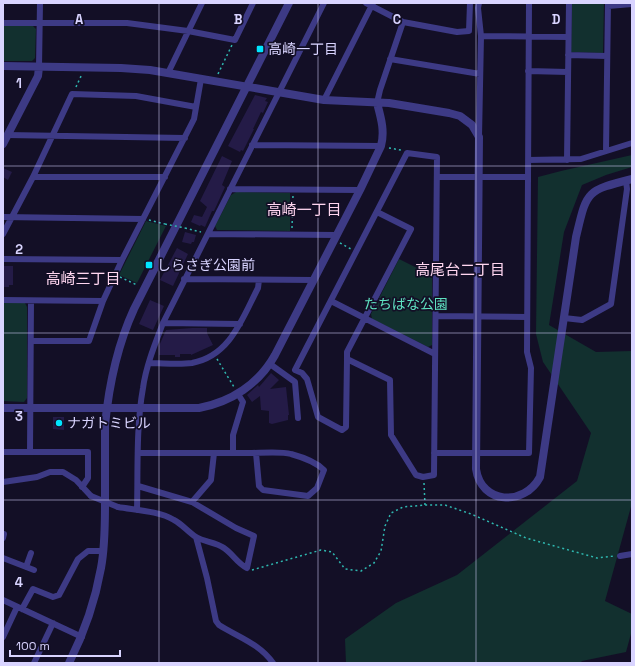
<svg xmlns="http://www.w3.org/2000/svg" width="635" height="666" font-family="'Space Grotesk','Noto Sans JP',sans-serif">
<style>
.green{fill:#12302f}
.building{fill:#241b47}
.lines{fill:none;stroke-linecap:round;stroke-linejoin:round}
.path{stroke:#2fb8b0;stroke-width:1.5;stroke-dasharray:2 3;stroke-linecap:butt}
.minor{stroke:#3d3a85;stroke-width:6}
.tertiary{stroke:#3d3a85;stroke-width:8}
.path-bridge{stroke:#2fb8b0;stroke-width:1.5;stroke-dasharray:2 3;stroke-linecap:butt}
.minor-bridge{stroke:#3d3a85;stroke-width:6}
.grid{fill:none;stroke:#d9d4ff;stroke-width:1;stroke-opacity:0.55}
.poi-dot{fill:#00e5ff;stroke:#130f26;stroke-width:1.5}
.labels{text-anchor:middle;stroke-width:3.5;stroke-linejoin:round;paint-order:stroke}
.poi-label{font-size:14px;fill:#d9d4ff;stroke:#130f26;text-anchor:start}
.park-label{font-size:14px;fill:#5fe0c0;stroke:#130f26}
.neighbourhood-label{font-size:15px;fill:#ffd6f0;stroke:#130f26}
.grid-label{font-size:13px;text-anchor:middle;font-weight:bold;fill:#d9d4ff;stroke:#130f26;stroke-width:3.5;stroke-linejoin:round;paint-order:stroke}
</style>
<rect width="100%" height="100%" fill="#130f26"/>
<path class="green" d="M572 3H604L603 53 571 52Z
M3 26H33L36 29 35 58 32 61H3Z
M632 155V167L606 175 582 185 564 232 549 325 596 352 632 351V503L605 601 632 614V630L626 652 582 661 580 663H346L345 639 396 603 457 575 577 481 591 433 543 362 536 334 538 177 561 171Z
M236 192 290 193V231L217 230 215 226 231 195Z
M146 221 166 226 137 283 119 275Z
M399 259 431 275 432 277V345L428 347 372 319 371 314Z
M3 303H25L27 307V398L24 402 3 401Z"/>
<path class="building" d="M255 95 267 98 265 101 268 102 263 113 261 112 253 129H254L243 151 241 150 240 152 228 146Z
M222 156 232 161 222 185 225 187 214 211H212L205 227 201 225 200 226 191 222 194 215 202 217 207 207 200 201Z
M3 168 12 172 8 180 3 177Z
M185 232 196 235 194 242H192L191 244 182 242Z
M177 248 188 254 173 286 160 280Z
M3 266H13V285H9V287H3Z
M150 300 164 306 153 330 139 324Z
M192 328H207V333L213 345 191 355V354H180V357H175V355H159V346L166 330Z
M271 373 279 380 270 389 286 387 289 415H288V420L272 424 269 423V411L261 410 260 396 252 402 247 395 258 385 259 387Z
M53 417H64V430L53 429Z"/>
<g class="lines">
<path class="path" d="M218 74 232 45
M76 87 82 74
M389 148 401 150
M149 220 165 224
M185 228 201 232
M292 228 293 195
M340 243 351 249
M120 277 137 285
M217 359 234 387
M424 483 425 505
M252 570 321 550 332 552 345 569 361 571 374 563 381 551 385 526 391 513 403 507 425 505H445L471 514 526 538 597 558 614 556"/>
<path class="minor" d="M366 3 403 22 457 32 469 31 470 3
M608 6 632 4
M3 23H127L188 31 235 40 253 3
M481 36 568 37
M568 55 607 56
M390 59 480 74
M39 67 40 3
M528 71 568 72
M168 73 202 3
M324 100 373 3
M377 103 380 90 403 22
M7 135 185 138
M479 137 481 36 478 8 479 3
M252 145 381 146
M606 151 608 3
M528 160 581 159 632 143
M567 160 569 3
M33 177H165
M437 177H528
M230 189 360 190
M3 217 143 219
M3 234 33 177 72 94 136 96 196 107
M208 234 336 235
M3 259 122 260
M184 279 314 280
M3 300 103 301
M331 301 435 354
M436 316 527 317
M564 318 582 320 611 304 627 189 626 181
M163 323 240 324
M31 341H89L103 301 122 260 194 119 201 79
M347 359 390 380 391 435 416 475 423 477 434 475 437 157 407 153 295 370 302 373 307 379 318 417 342 430 346 427 347 359V352L411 229 377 212
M149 363C163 363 178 365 192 363 230 356 242 319 258 288L259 280
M270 364 295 382 298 418
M3 452H88V478L82 487
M30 452 31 301
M139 453C175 453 212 453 249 453 260 453 281 451 291 454 302 457 316 462 324 470L317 488 308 496 263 490 259 486 256 453
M233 453V435L243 402 238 394
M434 453H529L531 368 527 352 529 3
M3 482 37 477 50 472H63L76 480 91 496
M192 502 211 480 214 453
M118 507C135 510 159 511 174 520 182 524 188 532 196 537 204 542 216 542 224 548 233 554 237 563 247 568L254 536 236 528 192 502 138 486
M137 510C138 470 136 427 143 388 146 366 155 344 163 323L324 3
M196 537 207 578 216 621 219 625C238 637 260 644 273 663
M3 538 4 534
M620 556 632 554
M3 558 34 570
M26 567 31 553
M3 600 82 637
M22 609 33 589 53 597 59 595 78 559 88 551H104
M3 637 17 607
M34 663 53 623"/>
<path class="tertiary" d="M3 66 121 68 150 70 324 100 389 103 449 113 460 116 472 125 479 137 476 469C481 504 524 507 540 477L576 237C587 191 585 191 632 179
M3 144 38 76 39 67
M3 408H199C231 402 259 384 275 355L360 190 381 146C385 131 381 118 377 103
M69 663C84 633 95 602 101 568 105 547 105 525 105 504 105 478 105 451 105 425 109 384 117 346 134 309L289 3"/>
<path class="path-bridge" d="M165 224 185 228"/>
<path class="minor-bridge" d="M91 496 118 507"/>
</g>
<path class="grid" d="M159 3V663M318 3V663M476 3V663M3 166H632M3 333H632M3 500H632"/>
<g class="poi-dot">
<rect x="256" y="45" width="8" height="8" rx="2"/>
<rect x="145" y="261" width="8" height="8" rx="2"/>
<circle cx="59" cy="423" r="4"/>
</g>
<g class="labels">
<g class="poi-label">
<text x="268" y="54">高崎一丁目</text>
<text x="157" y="270">しらさぎ公園前</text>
<text x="67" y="428">ナガトミビル</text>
</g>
<g class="park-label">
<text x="406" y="309">たちばな公園</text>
</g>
<g class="neighbourhood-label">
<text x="304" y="215">高崎一丁目</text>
<text x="460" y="275">高尾台二丁目</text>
<text x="83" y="284">高崎三丁目</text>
</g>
</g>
<g class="grid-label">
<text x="79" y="24">A</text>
<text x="238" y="24">B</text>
<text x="397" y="24">C</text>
<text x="556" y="24">D</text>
<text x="19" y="88">1</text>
<text x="19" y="254">2</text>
<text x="19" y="421">3</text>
<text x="19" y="587">4</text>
</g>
<rect width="635" height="666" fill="none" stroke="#d9d4ff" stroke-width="8"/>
<path d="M10 650v6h110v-6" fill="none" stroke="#d9d4ff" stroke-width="2"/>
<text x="16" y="650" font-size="12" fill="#d9d4ff" stroke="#130f26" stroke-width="3" paint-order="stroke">100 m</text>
</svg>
